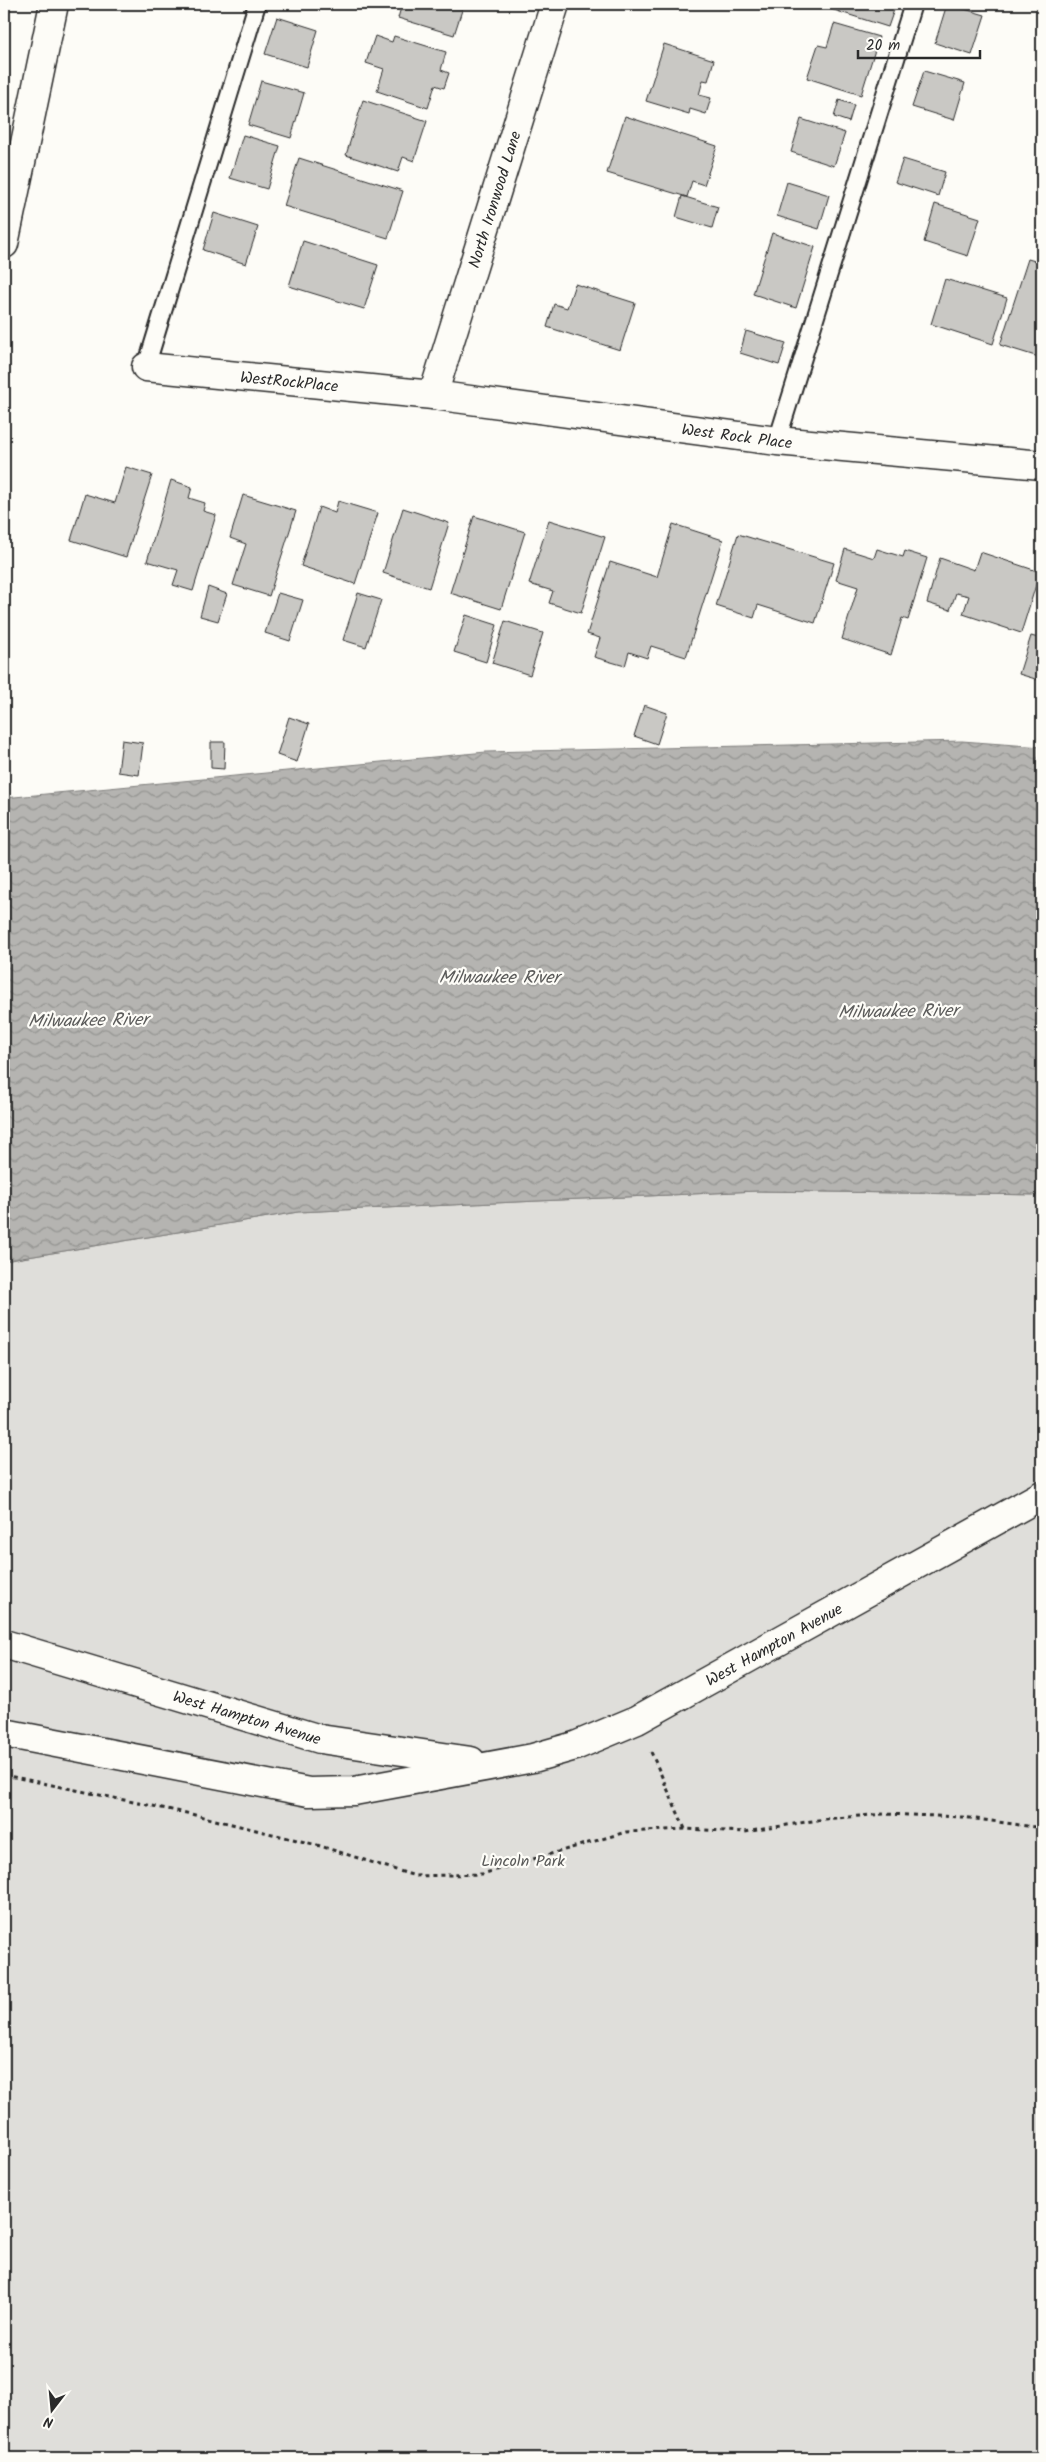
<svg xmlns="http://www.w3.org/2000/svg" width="1046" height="2462" font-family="Kalam,sans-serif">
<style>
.park{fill:#dfdeda;stroke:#858482}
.water{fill:url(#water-waves);stroke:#7e7d7b}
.building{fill:#c9c8c4;stroke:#2b2b2b}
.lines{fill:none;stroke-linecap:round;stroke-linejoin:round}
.lane-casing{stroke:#2b2b2b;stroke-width:20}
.street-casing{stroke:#2b2b2b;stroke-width:31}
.secondary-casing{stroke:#2b2b2b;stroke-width:31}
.highway-casing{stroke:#2b2b2b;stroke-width:31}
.path{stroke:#2b2b2b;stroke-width:3;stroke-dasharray:4 4;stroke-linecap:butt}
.lane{stroke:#fdfcf7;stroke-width:16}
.street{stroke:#fdfcf7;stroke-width:28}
.secondary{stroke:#fdfcf7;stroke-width:28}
.highway{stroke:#fdfcf7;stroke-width:28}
.labels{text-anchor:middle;stroke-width:4.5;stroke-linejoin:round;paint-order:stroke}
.street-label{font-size:16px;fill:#2b2b2b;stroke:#fdfcf7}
.park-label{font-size:16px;fill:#585857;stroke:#fdfcf7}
.water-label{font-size:18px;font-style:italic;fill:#5b5b5a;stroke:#fdfcf7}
</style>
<defs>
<pattern id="water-waves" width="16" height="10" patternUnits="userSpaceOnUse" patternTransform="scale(1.25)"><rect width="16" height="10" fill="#b5b4b1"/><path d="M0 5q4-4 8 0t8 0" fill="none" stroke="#939390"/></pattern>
</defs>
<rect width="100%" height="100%" fill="#fdfcf7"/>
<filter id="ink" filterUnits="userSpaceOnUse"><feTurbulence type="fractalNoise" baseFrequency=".02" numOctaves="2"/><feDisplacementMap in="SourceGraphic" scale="10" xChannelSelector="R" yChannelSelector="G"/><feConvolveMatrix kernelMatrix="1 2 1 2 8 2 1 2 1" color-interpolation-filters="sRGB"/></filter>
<g filter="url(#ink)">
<path class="park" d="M757 1191 1042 1195V2458H4V1261L298 1212Z"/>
<path class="water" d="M962 741 1042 747V1195L757 1191 298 1212 4 1261V798L486 752Z"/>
<path class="building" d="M402 4H464L454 35 398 18Z
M822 4H896L888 27 821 6Z
M947 4 985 15 972 55 935 43Z
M277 17 318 30 307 67 265 54Z
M834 24 879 37 861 95 807 78 818 45 827 47Z
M375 36 392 42 394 36 446 52 441 70 449 73 444 88 435 85 428 108 377 91 384 69 366 63Z
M664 44 714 60 708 81 703 80 699 95 711 98 706 114 690 109 689 114 646 101Z
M1042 57V75L1037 73Z
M924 71 965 83 954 120 912 107Z
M261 81 304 93 291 138 248 125Z
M363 100 427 121 414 161 403 157 398 172 346 155Z
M839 100 854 105 849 122 834 117Z
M625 116 717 146 704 185 692 181 687 197 607 173Z
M801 119 845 133 834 166 791 152Z
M243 135 280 146 267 189 230 178Z
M299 158 403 191 388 238 284 206Z
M903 159 945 172 938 196 895 182Z
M787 182 829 195 819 229 777 216Z
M682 196 718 207 712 228 676 217Z
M935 204 980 218 968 256 924 242Z
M1042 210V229L1037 227Z
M214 213 258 227 246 264 203 250Z
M772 233 815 247 796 308 753 294Z
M303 241 378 265 364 309 289 286Z
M1028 259 1042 263V358L1000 345Z
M945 279 1007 298 993 344 931 324Z
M575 284 635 303 620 350 547 327 554 304 567 308Z
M746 331 786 343 779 365 740 353Z
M126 467 152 475 126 557 71 540 85 494 115 503Z
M171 480 192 487 189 498 205 503 203 511 216 515 193 591 173 585 178 570 147 561Z
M243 495 296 511 269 596 233 585 246 544 230 538Z
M338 501 378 513 355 584 301 566 319 507 335 513Z
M403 508 449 523 429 588 383 573Z
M474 516 525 532 501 609 450 593Z
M549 520 605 537 581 613 549 603 553 591 529 584Z
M673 524 723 540 686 657 651 646 647 658 629 652 625 666 594 657 600 638 587 634 610 562 657 577Z
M738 534 834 563 815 623 758 605 754 618 716 606Z
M845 549 874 558 877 549 903 557 905 551 927 558 908 620 902 618 891 655 842 639 858 587 836 580Z
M980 552 1040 572 1021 633 963 614 969 596 956 593 950 610 927 603 940 558 974 570Z
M208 587 227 594 218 621 200 616Z
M278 593 303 600 290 641 265 633Z
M358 593 381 600 366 647 343 640Z
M466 615 497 625 486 662 454 652Z
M505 621 543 633 530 675 492 663Z
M1031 636 1042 639V681L1019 674Z
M644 705 667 713 657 744 634 736Z
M289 717 309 724 297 762 277 755Z
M122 740 143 743 139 775 118 772Z
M211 742H225L224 769 211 768Z"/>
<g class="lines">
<defs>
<path id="lane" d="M146 367 257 4
M777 441 913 4"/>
<g id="street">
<path id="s1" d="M146 367 433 395 777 441 1042 465"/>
<path id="s2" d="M433 395 555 4"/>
</g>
<g id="secondary">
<path id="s3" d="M4 1644 320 1739 471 1761"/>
<path id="s4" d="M4 1733 309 1792 354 1791 533 1758 575 1746 637 1720 1042 1495"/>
</g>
<path id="highway" d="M4 244 54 4"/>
</defs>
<use href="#lane" class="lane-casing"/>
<use href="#street" class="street-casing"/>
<use href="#secondary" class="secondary-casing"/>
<use href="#highway" class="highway-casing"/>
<path class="path" d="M651 1752 685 1829
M4 1775 191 1814 317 1845 415 1876 482 1874 626 1832 685 1829 745 1832 824 1819 884 1814 962 1817 1042 1828"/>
<use href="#lane" class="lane"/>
<use href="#street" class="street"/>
<use href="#secondary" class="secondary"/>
<use href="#highway" class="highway"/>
</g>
</g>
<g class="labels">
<g class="street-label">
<text dy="6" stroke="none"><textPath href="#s2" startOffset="205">North Ironwood Lane</textPath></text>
<text dy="6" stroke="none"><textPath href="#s1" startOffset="144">WestRockPlace</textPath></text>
<text dy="6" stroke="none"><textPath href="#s1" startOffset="595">West Rock Place</textPath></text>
<text dy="6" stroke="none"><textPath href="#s4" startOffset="805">West Hampton Avenue</textPath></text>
<text dy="6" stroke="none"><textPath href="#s3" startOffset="254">West Hampton Avenue</textPath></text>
</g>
<g class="park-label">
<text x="523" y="1866">Lincoln Park</text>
</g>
<g class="water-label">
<text x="499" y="983">Milwaukee River</text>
<text transform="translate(898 1011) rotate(-1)" y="6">Milwaukee River</text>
<text transform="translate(88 1020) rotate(-1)" y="6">Milwaukee River</text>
</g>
</g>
<rect width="1046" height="2462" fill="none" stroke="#fdfcf7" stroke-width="20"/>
<rect x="10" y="10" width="1026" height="2442" fill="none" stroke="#2b2b2b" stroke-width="2" filter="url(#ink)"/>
<g transform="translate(52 2410) rotate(196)" stroke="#fdfcf7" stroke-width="4" paint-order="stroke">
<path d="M0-4L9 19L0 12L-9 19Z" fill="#2b2b2b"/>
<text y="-8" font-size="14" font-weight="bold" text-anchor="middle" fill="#2b2b2b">N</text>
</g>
<path d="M858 50v8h122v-8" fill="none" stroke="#2b2b2b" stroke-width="2.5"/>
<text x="866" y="50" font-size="15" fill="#2b2b2b" stroke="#fdfcf7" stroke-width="4" paint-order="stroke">20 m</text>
</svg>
